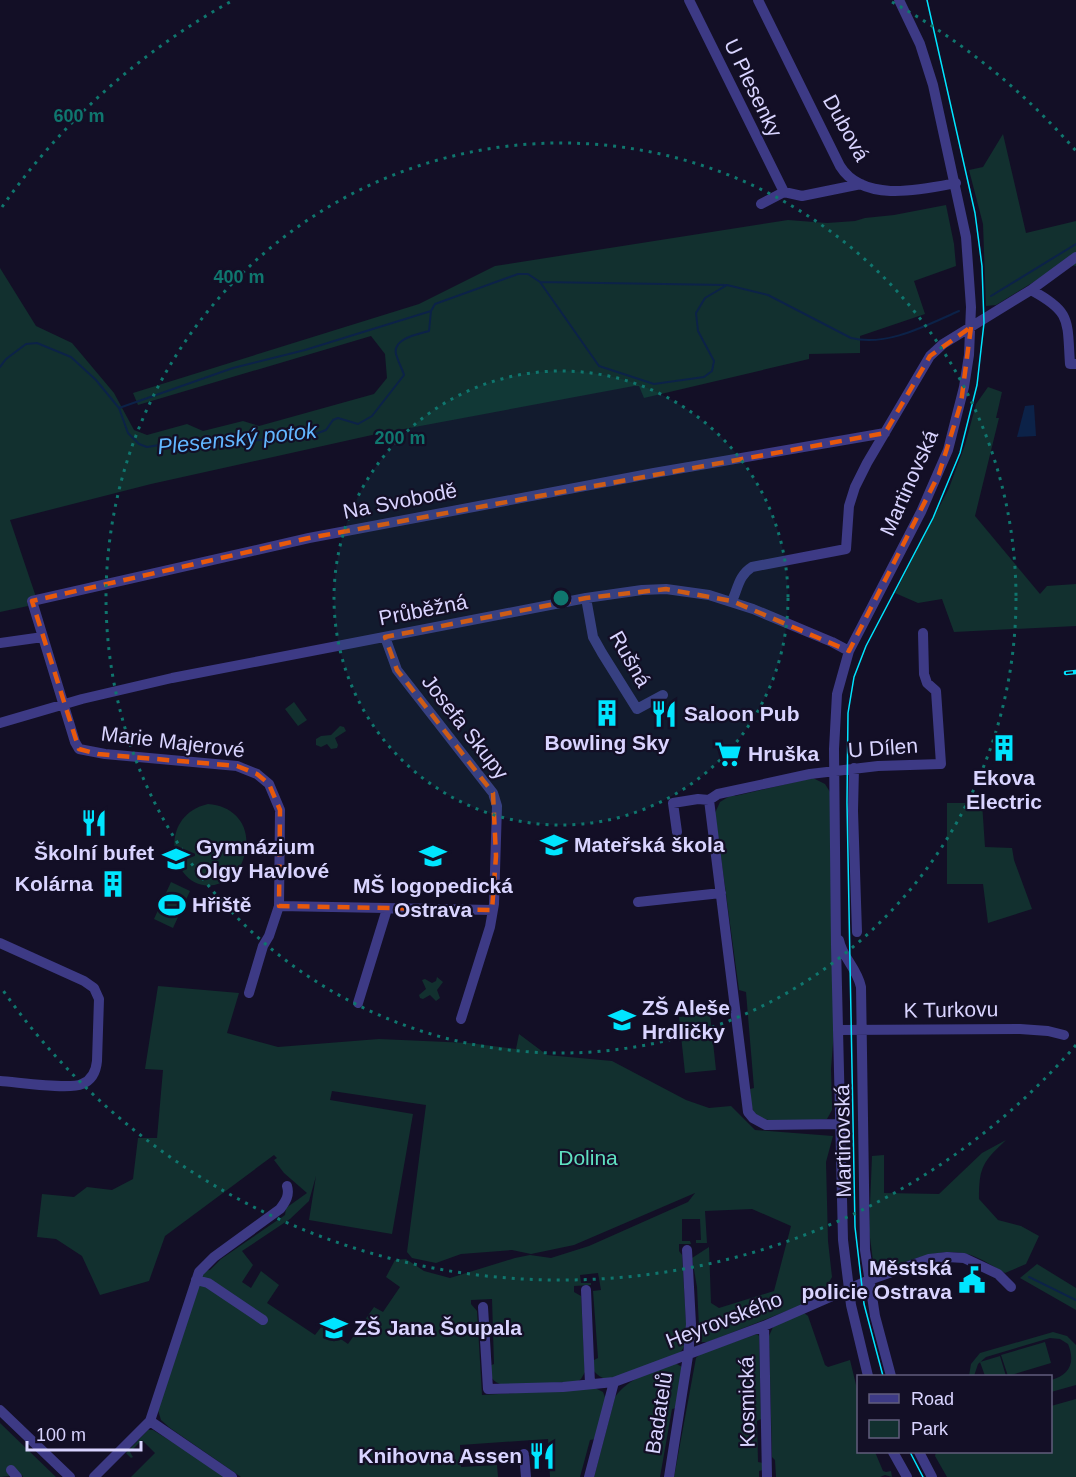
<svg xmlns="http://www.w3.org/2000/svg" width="1076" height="1477" font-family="Arial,sans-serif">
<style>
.green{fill:#12302f;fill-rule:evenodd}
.water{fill:#0c2248}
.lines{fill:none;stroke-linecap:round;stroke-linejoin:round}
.stream{stroke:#0c2248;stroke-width:2}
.minor{stroke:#3d3a85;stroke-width:10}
.tram{stroke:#00e5ff;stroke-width:1.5}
.rail-casing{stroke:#00e5ff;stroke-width:4.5}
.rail{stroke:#130f26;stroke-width:2;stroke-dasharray:7;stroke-linecap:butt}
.marked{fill:none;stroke:#e8590c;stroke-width:4.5;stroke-dasharray:12 8;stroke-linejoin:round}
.ring{fill:none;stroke:#0f766e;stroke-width:3;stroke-dasharray:3 6}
.labels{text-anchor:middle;stroke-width:4.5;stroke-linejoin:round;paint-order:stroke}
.street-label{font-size:21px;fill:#d9d4ff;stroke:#130f26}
.poi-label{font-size:21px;font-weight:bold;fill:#d9d4ff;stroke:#130f26;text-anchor:start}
.park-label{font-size:21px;fill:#5fe0c0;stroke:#130f26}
.water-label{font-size:22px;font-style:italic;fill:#62b6ff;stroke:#130f26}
.centre{fill:#0f766e;stroke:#130f26;stroke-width:3}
.ring-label{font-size:18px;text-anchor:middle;font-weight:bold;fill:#0f766e;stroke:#130f26;stroke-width:4.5;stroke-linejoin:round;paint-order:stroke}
</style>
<rect width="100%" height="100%" fill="#130f26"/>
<path class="green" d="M1003 134 1026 233 1076 221V266L1063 264 996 305 986 306 983 224 969 170 983 167Z
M946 205 954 244 956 266 914 281 925 314 860 336V353L809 354V359L644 398 639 386H634L372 435 151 484 10 520 36 597 27 600 28 606 0 612V268L36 326 72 343 114 393 134 430 147 435 187 424 203 431 243 421 259 426 374 394 387 378 385 354 371 336 138 405 133 393 419 304 495 266 788 220 827 223 855 221 865 218 894 215Z
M988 387 1002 392 996 418H999L975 516 1040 594 1047 586 1076 584V626L954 632 942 599 918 603 895 593 949 488 965 445 976 404Z
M294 702 307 720 298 726 285 709Z
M340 726 344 727 346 731 335 738 338 745 337 748 331 749 327 744 321 747 316 745V739L321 736 331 735Z
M813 778 825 784 830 792 834 1031 831 1069 832 1103V1110L827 1119C809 1120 759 1129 752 1108 750 1103 751 1095 750 1089L754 1088 746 992 739 990 715 813 720 802 733 794 735 796Z
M947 803H982L985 847 1012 848 1014 860 1032 909 988 923 983 884H947Z
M208 804C238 806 254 831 243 860 239 871 232 879 221 883 174 901 151 817 208 804Z
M171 882 190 891 173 928 154 919Z
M437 977 443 982 437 990 440 998 436 1001 430 995 423 999 420 998 419 995 426 989 422 980 425 979 432 983 436 981Z
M158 986 239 993 227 1033 278 1047 379 1039 469 1043 516 1049 519 1034 547 1055 612 1061 686 1100 709 1108 731 1106 755 1130 833 1136 826 1162 828 1241 832 1277 827 1286 816 1292 817 1299 708 1342H701L695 1335 696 1329 699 1327 697 1287 692 1258 709 1247 711 1303 719 1308 774 1291 791 1226 752 1209 705 1211 707 1243H696V1240H701L700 1219H682V1241H690L691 1244H679V1251L682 1255 687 1338C685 1345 684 1349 678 1354 668 1361 613 1382 603 1378 598 1376 595 1372 592 1369V1361L598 1358 593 1291 601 1290 598 1273 580 1275 581 1283H591V1285L574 1286V1292L581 1296 585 1372 581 1379 577 1382 503 1385C492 1382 490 1377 489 1366L494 1364 492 1299 471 1300V1304L477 1311 482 1395 595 1388 603 1392 606 1400 595 1439 590 1440 580 1477H550L548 1439 460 1445 461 1467 497 1465 498 1477H241L170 1428 161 1420 157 1407 203 1271 210 1270 221 1259 285 1215 286 1208 307 1193 284 1173 274 1160 277 1158 274 1155 165 1236 149 1281 100 1295 82 1256 56 1239 37 1237 42 1194 74 1197 87 1187 112 1190 133 1179 138 1138H157L163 1070 145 1069ZM332 1091 426 1105 407 1252 412 1258 436 1263 461 1254 512 1250 531 1254 574 1245 695 1193 688 1202 589 1246 551 1258 530 1255 515 1258 450 1278 424 1271 406 1259 395 1260 386 1277 400 1287 383 1312 374 1307 348 1344 322 1326 315 1335 267 1303 279 1285 261 1271 251 1288 242 1282 253 1265 242 1251 290 1219 309 1201 316 1176 309 1220 392 1234 413 1114 330 1100Z
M710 1014 716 1070 685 1073 679 1017Z
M1006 1140C983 1162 979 1166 979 1199L998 1220 1021 1226 1039 1236 1026 1264 1005 1273C992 1266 977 1255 962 1253 937 1248 908 1261 885 1269L873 1261 869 1230 872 1156 884 1155V1193L939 1194 982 1153Z
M1037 1264 1076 1288V1310L1020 1278Z
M803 1312 808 1316 825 1365 828 1367 850 1360 858 1393V1452H875L883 1471 886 1472 891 1471 892 1477 885 1475 880 1477H776L775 1460 772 1457 769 1336 773 1327Z
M1053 1332 1067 1336 1076 1345V1385L1051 1392V1380C1069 1375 1076 1363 1068 1344L1060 1339 1050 1338 986 1357 978 1364 974 1376H969L971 1364 980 1353Z
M757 1334 759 1336 761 1419 757 1421 758 1462 763 1463V1470L759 1471V1477H674L696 1358 700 1354Z
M1045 1342 1051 1363 1008 1376 1001 1355Z
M1000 1356 1006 1376H985L980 1362Z
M675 1363 682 1367 676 1408 672 1409 660 1477H594L615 1397C629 1377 653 1372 675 1363Z
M1076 1399V1477H947L935 1456 936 1452H1050L1051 1406Z
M0 1423 56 1477H23L22 1475 0 1477Z
M148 1430H153L228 1477H131L155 1453 142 1440 130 1452 133 1457 131 1458 126 1453Z"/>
<path class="water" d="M1034 405 1036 436 1017 437 1025 406Z"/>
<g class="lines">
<path class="stream" d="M540 282 726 285
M991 296 1076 244
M0 367 6 359 26 344 37 343 71 357 96 380 119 408 128 433 139 444 147 447 191 440 216 444 313 435 326 430 333 420 338 418 358 424 372 416 404 375C402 368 399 364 397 357 389 339 418 334 429 331L431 311 435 304 518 274H528L540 282 599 366 654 384 704 377 712 371 714 361 698 331 696 313 705 298 727 285 768 295 851 338C887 347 927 325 959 311
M119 408 233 368 305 350 431 311
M1029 1277 1076 1300"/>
<path class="minor" d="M689 0 784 192 802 196 861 184
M758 0 840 166C863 203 920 190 956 183
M761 204 784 192
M1031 290C1072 312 1067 320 1070 364H1076
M586 598 593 637 602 653 637 709 663 695
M732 601C738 588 739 575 752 567L846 549 849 506 855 487 867 463 930 356 943 344 1031 290 1076 257
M385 637 397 670 493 793 497 806 494 904 490 927 461 1019
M0 643 43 637
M0 723 82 699 172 678 586 598 642 590 666 589 709 595 753 609 832 642 849 651
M854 768 853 811 857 932
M709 800 748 1112 753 1118 766 1125 840 1124
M677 832 673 803 698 799 709 800 718 794 810 774 878 766 941 764 936 691 927 683 924 674 923 633
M638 902 721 893
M279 906 492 910
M839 940C842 957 857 968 861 987L865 1250 875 1316 891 1376
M0 943 84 981 94 988 99 999 97 1061C96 1072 92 1080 82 1084 69 1090 17 1082 0 1081
M249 993 263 946 269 936 279 906 280 810 269 784 257 774 237 766 105 754 79 749 75 742 32 601 309 538 654 473 885 433
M358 1003 387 909
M838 1030 1020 1029 1048 1031 1064 1035
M196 1280 208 1283 263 1320
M586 1290 590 1384
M483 1307 488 1389 563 1387 614 1382 764 1326 869 1280 929 1259 947 1257 964 1258 998 1274 1011 1287
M764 1326 767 1477
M868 1376 851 1305 843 1240 836 945 834 749 837 694 849 651 921 512 948 450 964 387 969 355 971 307 966 237 933 85 920 44 899 0
M0 1410 70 1477
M150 1421 232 1477
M893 1452 907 1477
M919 1452 932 1477
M524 1454 526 1477
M11 1470 17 1477
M94 1477 150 1421 199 1272 214 1257 280 1209C285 1202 290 1196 287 1186
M589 1477 614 1382
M669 1477 688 1356 691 1324 687 1250"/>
<path class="tram" d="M883 1376 864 1304 855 1227 847 803 848 713 854 677 866 646 933 518 960 453 977 385 984 323 982 266 975 213 927 0
M910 1452 923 1477"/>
<defs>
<path id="rail" d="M1066 673 1076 672"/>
</defs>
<use href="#rail" class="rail-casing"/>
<use href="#rail" class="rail"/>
</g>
<path class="marked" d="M971 327 961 403 939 474 849 651 732 601 666 589 586 598 385 637 397 670 493 793 496 856 492 910 279 906 280 810 269 784 257 774 237 766 98 754 79 749 32 601 309 538 885 433 930 356Z"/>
<circle cx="561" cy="598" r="227" fill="#0f766e" fill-opacity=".12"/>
<g class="ring">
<circle cx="561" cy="598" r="227"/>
<circle cx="561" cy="598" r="455"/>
<path d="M1076 1045A682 682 0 0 1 2 989M2 207A682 682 0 0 1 230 2M892 2A682 682 0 0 1 1076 151"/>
</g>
<defs>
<symbol id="building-bare" viewBox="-9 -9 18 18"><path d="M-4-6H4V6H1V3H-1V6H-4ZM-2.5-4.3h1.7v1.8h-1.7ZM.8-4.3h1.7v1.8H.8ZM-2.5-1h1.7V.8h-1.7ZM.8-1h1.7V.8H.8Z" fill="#00e5ff" stroke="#130f26" stroke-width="2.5" paint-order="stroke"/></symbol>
<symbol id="restaurant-bare" viewBox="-9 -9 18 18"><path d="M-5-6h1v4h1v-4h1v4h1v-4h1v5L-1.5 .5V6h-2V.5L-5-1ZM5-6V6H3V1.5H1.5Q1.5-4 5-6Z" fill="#00e5ff" stroke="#130f26" stroke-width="2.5" paint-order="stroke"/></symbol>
<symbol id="supermarket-bare" viewBox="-9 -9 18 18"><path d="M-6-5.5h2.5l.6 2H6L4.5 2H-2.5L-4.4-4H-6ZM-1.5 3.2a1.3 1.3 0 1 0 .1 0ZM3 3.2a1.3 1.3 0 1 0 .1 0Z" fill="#00e5ff" stroke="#130f26" stroke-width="2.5" paint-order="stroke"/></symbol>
<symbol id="school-bare" viewBox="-9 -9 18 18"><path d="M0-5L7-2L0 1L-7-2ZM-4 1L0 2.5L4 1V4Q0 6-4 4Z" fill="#00e5ff" stroke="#130f26" stroke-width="2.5" paint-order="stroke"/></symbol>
<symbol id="stadium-bare" viewBox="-9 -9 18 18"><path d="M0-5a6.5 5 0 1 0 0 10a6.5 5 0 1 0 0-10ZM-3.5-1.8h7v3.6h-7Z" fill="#00e5ff" stroke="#130f26" stroke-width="2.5" paint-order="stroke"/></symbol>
<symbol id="civic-bare" viewBox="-9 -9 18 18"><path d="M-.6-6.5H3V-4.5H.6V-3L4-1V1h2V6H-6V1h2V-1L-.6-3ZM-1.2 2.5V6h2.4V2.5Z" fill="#00e5ff" stroke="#130f26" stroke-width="2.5" paint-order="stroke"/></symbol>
</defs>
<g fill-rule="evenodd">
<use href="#building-bare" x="588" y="694" width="38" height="38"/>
<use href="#restaurant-bare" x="645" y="695" width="38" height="38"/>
<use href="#building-bare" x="985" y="729" width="38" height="38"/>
<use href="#supermarket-bare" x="709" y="735" width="38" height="38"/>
<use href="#restaurant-bare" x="75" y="804" width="38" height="38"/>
<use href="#school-bare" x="535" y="826" width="38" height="38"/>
<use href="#school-bare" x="414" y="837" width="38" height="38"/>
<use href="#school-bare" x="157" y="840" width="38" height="38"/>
<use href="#building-bare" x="94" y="865" width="38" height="38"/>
<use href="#stadium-bare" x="153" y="886" width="38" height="38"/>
<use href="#school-bare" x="603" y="1001" width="38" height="38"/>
<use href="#civic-bare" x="953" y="1261" width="38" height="38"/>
<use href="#school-bare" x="315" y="1309" width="38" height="38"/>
<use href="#restaurant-bare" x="523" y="1437" width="38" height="38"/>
</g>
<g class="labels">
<g class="street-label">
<text transform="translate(753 88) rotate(64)" y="7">U Plesenky</text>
<text transform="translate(846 128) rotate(61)" y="7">Dubová</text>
<text transform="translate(909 483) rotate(-66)" y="7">Martinovská</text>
<text transform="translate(400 501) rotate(-11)" y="7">Na Svobodě</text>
<text transform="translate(423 610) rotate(-11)" y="7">Průběžná</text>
<text transform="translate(630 659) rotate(60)" y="7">Rušná</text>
<text transform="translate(465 727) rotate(52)" y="7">Josefa Skupy</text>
<text transform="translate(173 742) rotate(7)" y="7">Marie Majerové</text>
<text transform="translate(883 748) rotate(-4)" y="7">U Dílen</text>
<text transform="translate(951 1010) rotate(-1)" y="7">K Turkovu</text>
<text transform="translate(843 1141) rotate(-91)" y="7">Martinovská</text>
<text transform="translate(724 1320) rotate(-21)" y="7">Heyrovského</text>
<text transform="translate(747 1402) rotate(-91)" y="7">Kosmická</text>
<text transform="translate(659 1413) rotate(-81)" y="7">Badatelů</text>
</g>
<g class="poi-label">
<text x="684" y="721">Saloon Pub</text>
<text x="607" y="750" text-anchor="middle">Bowling Sky</text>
<text x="748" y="761">Hruška</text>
<text x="1004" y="785" text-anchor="middle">Ekova<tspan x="1004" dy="24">Electric</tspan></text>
<text x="574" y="852">Mateřská škola</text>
<text x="196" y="854">Gymnázium<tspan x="196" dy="24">Olgy Havlové</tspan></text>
<text x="94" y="860" text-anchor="middle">Školní bufet</text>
<text x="93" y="891" text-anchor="end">Kolárna</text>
<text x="433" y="893" text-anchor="middle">MŠ logopedická<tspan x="433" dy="24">Ostrava</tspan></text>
<text x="192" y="912">Hřiště</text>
<text x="642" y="1015">ZŠ Aleše<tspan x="642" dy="24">Hrdličky</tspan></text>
<text x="952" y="1275" text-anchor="end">Městská<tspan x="952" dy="24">policie Ostrava</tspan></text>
<text x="354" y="1335">ZŠ Jana Šoupala</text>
<text x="522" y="1463" text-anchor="end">Knihovna Assen</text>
</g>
<g class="park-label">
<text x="588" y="1165">Dolina</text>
</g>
<g class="water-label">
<text transform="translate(237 438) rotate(-6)" y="8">Plesenský potok</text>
</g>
</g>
<circle cx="561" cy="598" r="9" class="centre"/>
<g class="ring-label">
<text x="79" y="122">600 m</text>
<text x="239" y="283">400 m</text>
<text x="400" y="444">200 m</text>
</g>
<rect x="857" y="1375" width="195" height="78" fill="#130f26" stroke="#625e7d" stroke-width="1.5"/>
<rect x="869" y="1394" width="30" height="9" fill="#3d3a85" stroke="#625e7d" stroke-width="1.5"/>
<text x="911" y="1405" font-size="18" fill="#d9d4ff">Road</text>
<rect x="869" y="1420" width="30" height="18" fill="#12302f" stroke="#625e7d" stroke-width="1.5"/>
<text x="911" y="1435" font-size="18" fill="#d9d4ff">Park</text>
<path d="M27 1441v9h114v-9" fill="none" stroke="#d9d4ff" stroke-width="3"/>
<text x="36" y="1441" font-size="18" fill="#d9d4ff" stroke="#130f26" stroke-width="4.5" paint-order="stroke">100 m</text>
</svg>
